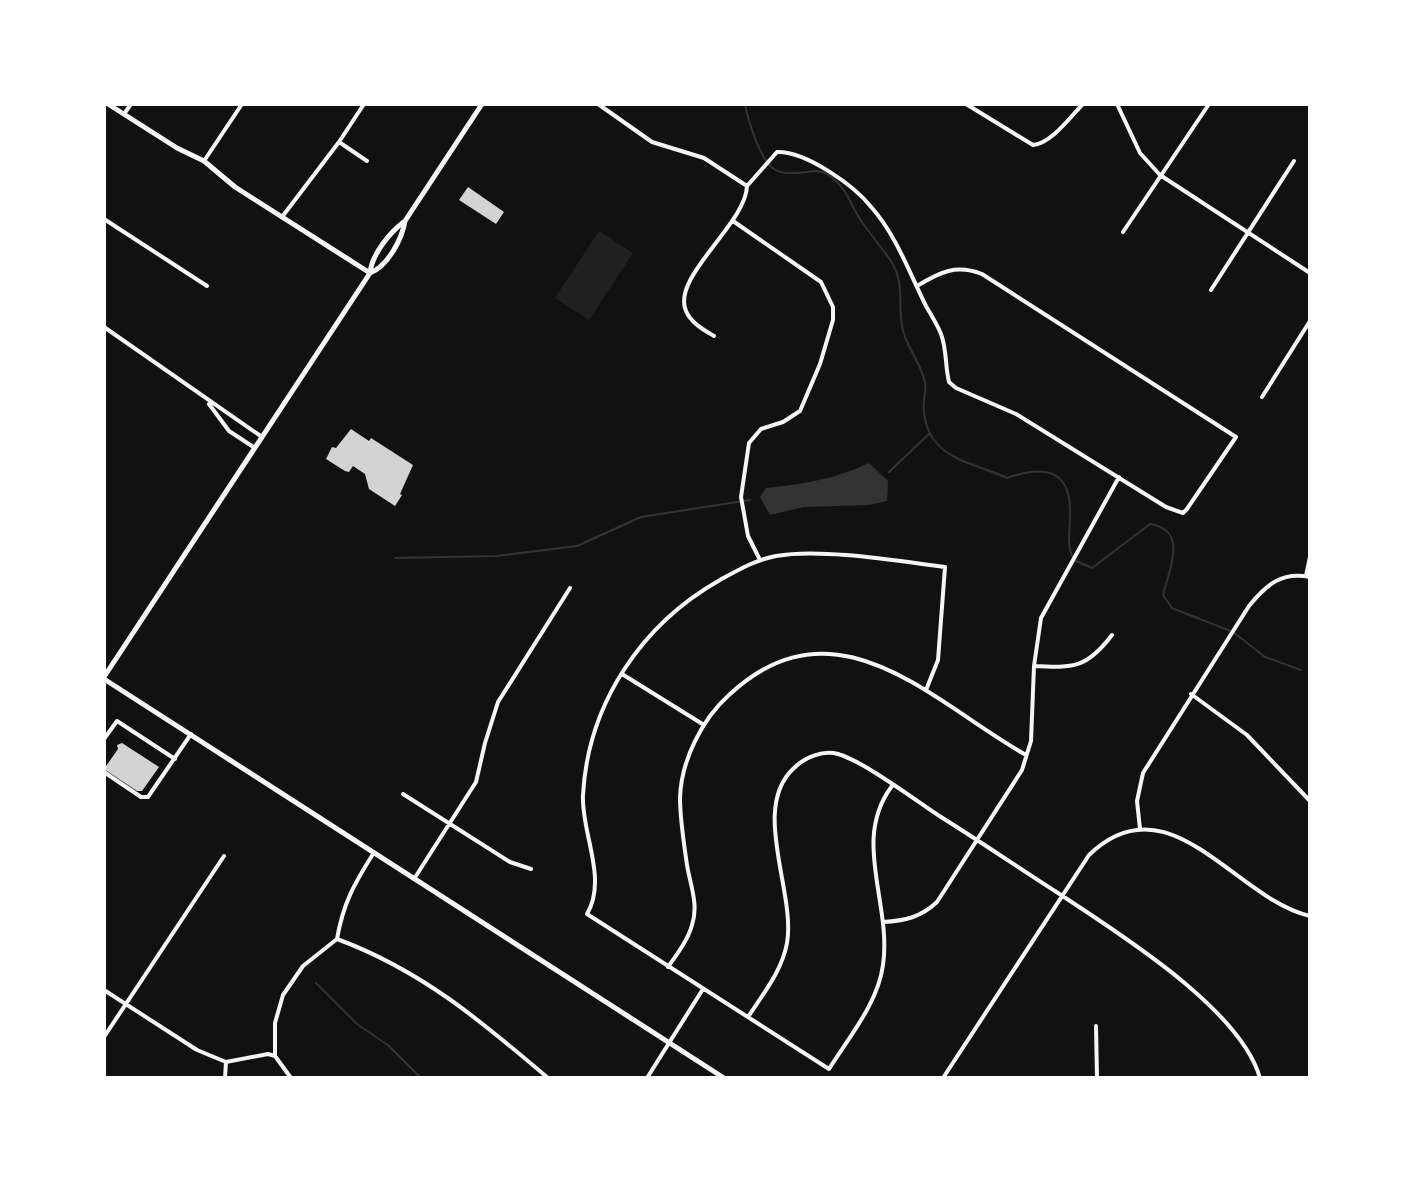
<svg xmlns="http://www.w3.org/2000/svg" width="1414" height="1182" font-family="Roboto,sans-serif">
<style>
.green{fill:#202020}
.water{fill:#333}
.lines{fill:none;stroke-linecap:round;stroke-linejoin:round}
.stream{stroke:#333;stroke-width:2}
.building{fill:#d3d3d3}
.minor{stroke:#f5f5f5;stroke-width:4}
.tertiary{stroke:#f5f5f5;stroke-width:5}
.secondary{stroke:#f5f5f5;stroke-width:5}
</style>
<rect width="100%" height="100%" fill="#111"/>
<path class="green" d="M599 231 633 253 589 320 555 298Z"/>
<path class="water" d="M869 463 888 481 887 501 869 505 804 507 770 515 760 497 766 488C803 484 836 479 869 463Z"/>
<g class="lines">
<path class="stream" d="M745 104C748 120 760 160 774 169 781 174 790 173 798 173 807 172 819 169 827 174 850 190 848 202 862 222 871 235 882 248 891 261 905 284 898 302 902 326 905 346 921 362 925 382 927 391 922 402 924 412 929 460 971 461 1007 478 1041 466 1070 467 1070 511 1071 526 1066 542 1072 556
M889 472 929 434
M395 558 497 556 577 546 641 517 750 500
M1076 561 1092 568 1150 524C1189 530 1169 570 1163 595L1172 608 1233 632 1265 657 1301 670
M316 983 357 1024 389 1046 421 1078"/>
</g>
<path class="building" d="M468 187 504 212 496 224 459 200Z
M351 429 369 441 371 438 413 465 400 494 402 495 395 506 369 489 365 474 353 466 349 472 345 471 326 459 332 447 336 448Z
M122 743 159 767 142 791H137L104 769 118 749 117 745Z"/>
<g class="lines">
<path class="minor" d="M598 104 652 142 704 158 747 186
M966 104 1033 145C1051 144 1071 116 1083 104
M1117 104 1140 153 1160 175 1310 273
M124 114 131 104
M339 142 367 161
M204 161 242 104
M747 186 777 152C806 151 855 186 872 208 896 235 910 274 926 306 931 315 937 324 941 334 947 350 945 366 949 382L956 388 1016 414 1166 507 1183 513 1187 509 1236 437 982 274C956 264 940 272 917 286
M282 217 339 142 364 104
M104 219 207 286
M733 221 821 282 833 307V320L820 364 800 411 783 422 761 429 749 443 741 497 748 536 760 560
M1123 232 1209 104
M1211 290 1294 161
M104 327 262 437
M714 336C704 330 691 323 686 311 671 277 746 224 747 186
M1262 397 1310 321
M209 404 229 431 255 448
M1306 576 1310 557
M1034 666C1074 668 1087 668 1112 635
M622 674 704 725
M1191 694 1247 735 1310 801
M104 739 117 721 175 759
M104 772 141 797H148L191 734
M892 786C851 840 892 903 883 965 878 1003 849 1037 829 1069L587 914C608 878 581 833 583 795 588 703 642 624 720 580 738 570 755 560 776 556 821 548 898 561 945 567L938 660 926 690
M403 794 510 862 531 869
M1140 829 1137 801 1143 773 1249 606C1266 585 1282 571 1310 577
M414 879 476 782 485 743 498 702 570 588
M883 922C905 921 921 917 937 902L1022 770 1031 741 1034 666 1041 618 1119 477
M337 939C421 970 481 1021 548 1078
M668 967C677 954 688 940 692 925 699 905 690 884 687 865 684 843 680 820 680 798 681 761 702 719 729 695 836 595 931 701 1026 755
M104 990 197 1050 226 1062 268 1054 275 1056 291 1078
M748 1017C763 994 782 971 787 943 796 892 750 808 794 768 805 757 823 750 838 754 865 762 915 800 941 817 981 842 1019 868 1058 893 1118 933 1240 1008 1260 1078
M1096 1026 1097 1078
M104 1037 224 856
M275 1056V1023L283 995 303 966 337 939C343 904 354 884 373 854
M225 1078 226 1062
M647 1078 703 989
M943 1078 1089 855C1169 777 1236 900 1310 916"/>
<path class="tertiary" d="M108 104 177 148 204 161 235 187 370 273
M104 679 724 1078"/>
<path class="secondary" d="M370 273C388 266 402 239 405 221
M104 677 370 273C372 254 390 232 405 221L482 104"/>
</g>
<rect width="1414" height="1182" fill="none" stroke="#ffffff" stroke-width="212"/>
</svg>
